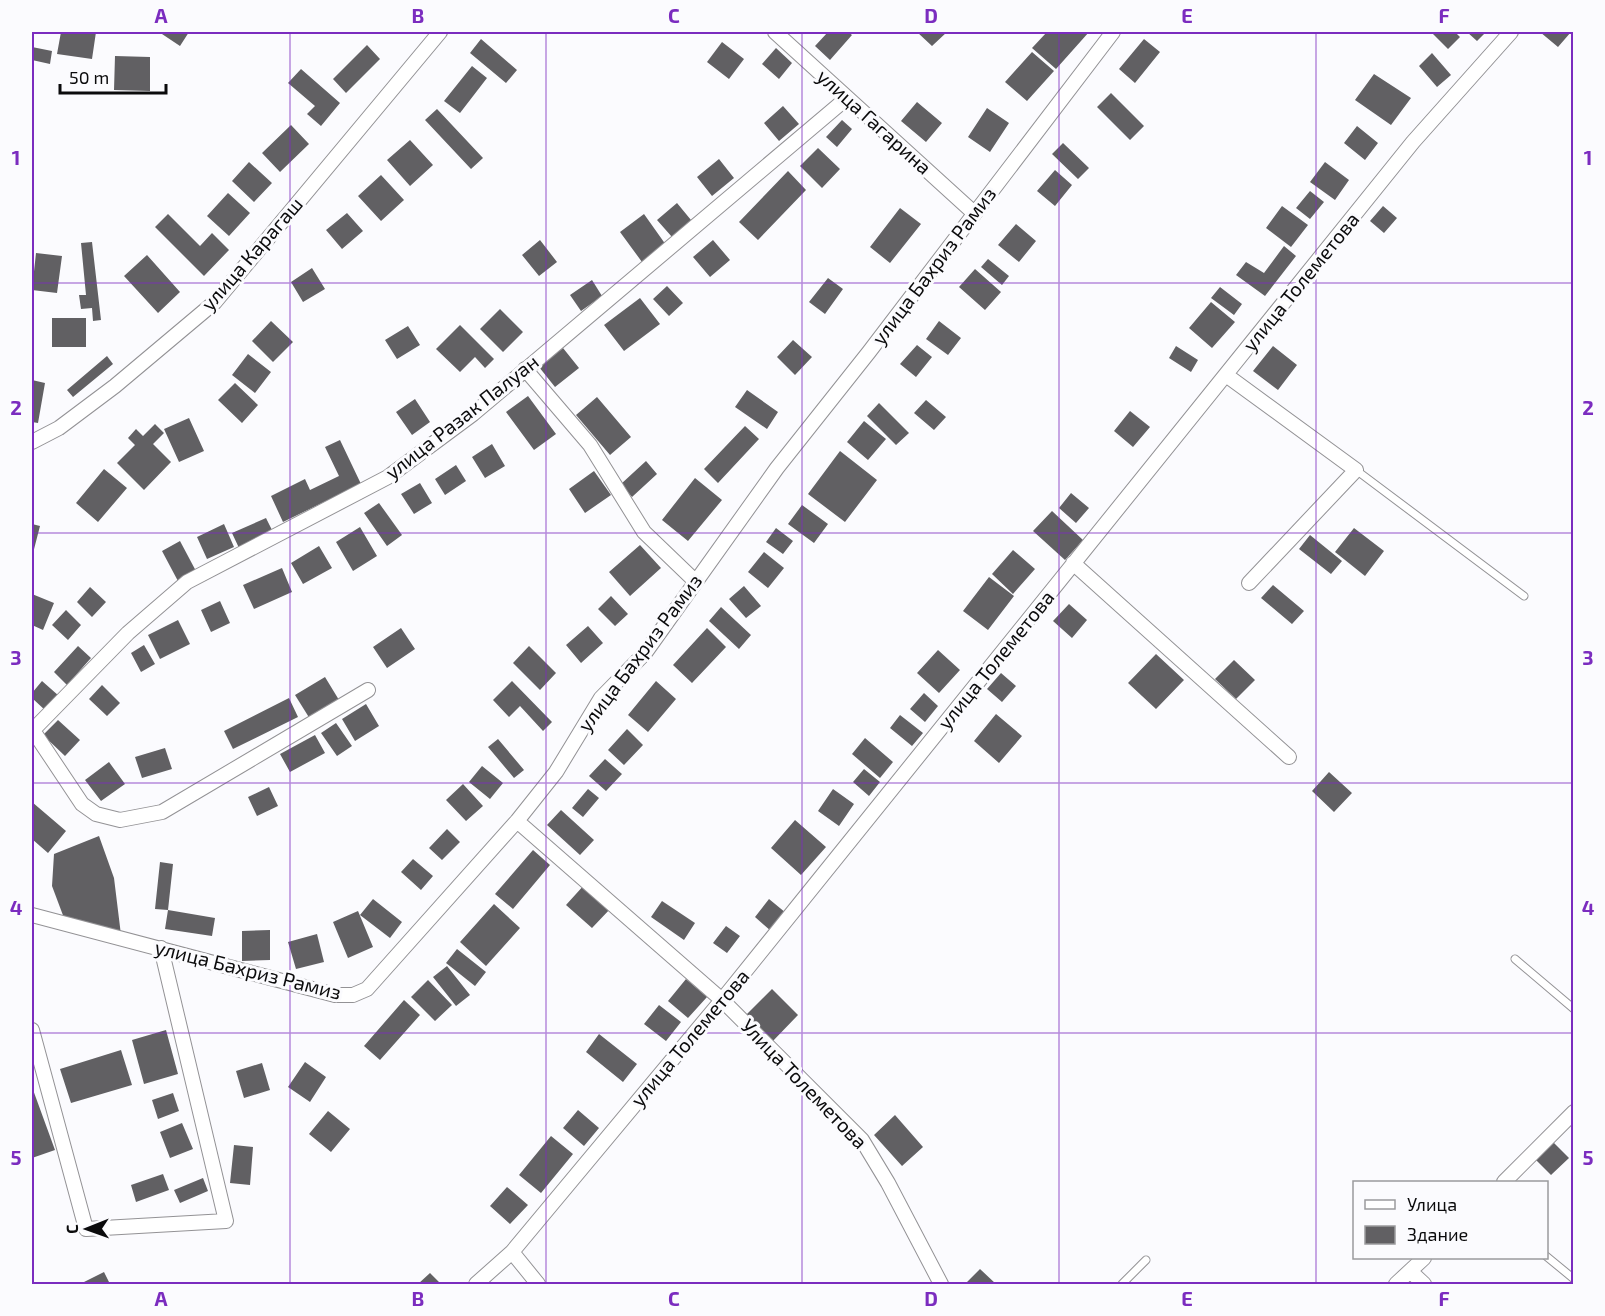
<svg xmlns="http://www.w3.org/2000/svg" width="1605" height="1316" font-family="'Exo 2',sans-serif">
<style>
.building{fill:#616063}
.lines{fill:none;stroke-linecap:round;stroke-linejoin:round}
.service-casing{stroke:#939295;stroke-width:9}
.minor-casing{stroke:#939295;stroke-width:16}
.service{stroke:#fff;stroke-width:7}
.minor{stroke:#fff;stroke-width:14}
.grid{fill:none;stroke:#7b2cbf;stroke-width:1.5;stroke-opacity:0.55}
.labels{text-anchor:middle;stroke-width:6;stroke-linejoin:round;paint-order:stroke}
.street-label{font-size:20px;fill:#0b0b0c;stroke:#fbfbfe}
.neatline{fill:none;stroke:#7b2cbf;stroke-width:2}
.grid-label{font-size:20px;text-anchor:middle;font-weight:bold;fill:#7b2cbf}
</style>
<rect width="100%" height="100%" fill="#fbfbfe"/>
<path class="building" d="M61 32H96L92 59 57 54Z
M159 32H189L180 46Z
M828 32H848L852 35 830 60 815 46Z
M917 32H947L932 46Z
M1047 32H1089L1056 69 1032 48Z
M1431 32H1455L1460 37 1448 49Z
M1467 32H1486L1477 41Z
M1540 32H1571L1558 47Z
M481 39 517 70 506 83 470 53Z
M1144 39 1160 52 1135 83 1119 69Z
M722 42 744 59 729 79 707 62Z
M367 45 380 59 346 93 333 79Z
M32 47 52 51 50 64 32 60Z
M776 48 792 63 779 79 762 64Z
M1032 52 1054 71 1027 101 1005 82Z
M1432 53 1451 75 1437 87 1419 66Z
M115 56 150 57V91L114 90Z
M472 66 487 78 460 113 444 101Z
M301 69 340 103 321 126 307 114 315 106 288 83Z
M1374 74 1411 98 1391 125 1355 100Z
M1111 93 1144 126 1130 140 1097 107Z
M917 102 942 123 926 142 901 121Z
M783 106 799 124 779 141 764 123Z
M987 108 1009 123 990 152 968 137Z
M437 109 483 158 471 169 425 120Z
M842 120 852 129 837 147 826 137Z
M291 125 309 144 280 172 262 153Z
M1357 126 1378 143 1365 160 1344 143Z
M410 140 433 165 410 186 387 160Z
M1063 143 1089 168 1078 179 1052 154Z
M818 148 840 169 822 188 800 166Z
M719 159 734 178 712 196 697 177Z
M249 162 272 183 254 202 232 181Z
M1325 162 1349 180 1335 200 1310 182Z
M1055 170 1072 185 1055 206 1037 191Z
M788 171 806 190 758 240 739 222Z
M381 175 404 200 381 221 358 196Z
M1310 191 1324 202 1310 219 1296 208Z
M228 193 250 213 229 236 207 216Z
M677 203 691 220 672 237 657 220Z
M1282 206 1308 225 1291 247 1266 228Z
M1383 206 1397 218 1384 233 1370 221Z
M900 208 921 224 890 263 870 247Z
M347 213 363 231 342 249 326 230Z
M168 214 200 246 212 233 229 250 204 276 155 227Z
M644 214 666 245 642 262 620 232Z
M1016 224 1036 241 1019 262 998 245Z
M540 240 557 262 539 276 522 255Z
M713 240 730 260 710 277 693 257Z
M92 242 101 320 93 321 92 308 81 309 79 295H86L81 243Z
M1284 246 1296 256 1265 296 1236 275 1246 262 1264 273Z
M36 253 62 256 57 293 32 290Z
M147 255 180 292 158 313 124 276Z
M988 259 1009 276 1002 285 981 267Z
M312 268 325 289 303 302 291 282Z
M975 269 1001 292 985 310 959 287Z
M828 278 843 289 825 314 809 302Z
M592 280 602 296 581 311 570 295Z
M667 286 683 303 669 316 653 299Z
M1220 287 1242 304 1234 315 1211 298Z
M640 298 660 324 624 351 604 325Z
M1211 302 1235 322 1212 348 1189 328Z
M500 309 523 332 503 352 480 329Z
M52 318H86V347H52Z
M271 321 293 342 273 362 252 341Z
M939 321 961 338 948 355 926 339Z
M460 325 494 359 485 368 475 357 460 372 436 349Z
M408 326 420 345 397 359 385 340Z
M793 340 812 357 795 375 777 357Z
M917 345 932 357 916 377 900 364Z
M1176 346 1198 360 1191 372 1169 358Z
M1273 346 1297 365 1278 390 1253 371Z
M563 348 579 368 555 387 539 367Z
M248 354 271 372 255 393 232 375Z
M107 356 113 364 73 397 67 390Z
M32 380 45 383 38 423 32 422Z
M235 383 258 405 242 423 218 400Z
M747 390 778 412 767 429 735 407Z
M528 396 556 434 534 450 506 412Z
M597 397 631 437 610 455 576 415Z
M415 399 430 422 412 435 396 412Z
M926 400 946 417 934 430 914 413Z
M879 403 909 433 896 445 867 416Z
M1130 411 1150 427 1133 447 1114 431Z
M189 418 204 451 179 462 164 429Z
M864 421 886 439 868 460 847 442Z
M155 424 164 433 153 444 171 462 144 490 117 463 135 445 128 438 136 429 143 436Z
M745 426 759 439 718 483 704 469Z
M340 440 361 484 283 522 271 496 305 479 310 490 339 476 325 447Z
M492 444 505 466 485 478 472 457Z
M840 451 877 480 845 522 808 494Z
M646 461 657 474 632 497 621 484Z
M456 465 466 481 445 495 435 479Z
M104 469 127 488 98 522 76 503Z
M594 471 611 495 585 513 569 489Z
M695 478 722 500 688 541 662 520Z
M420 483 432 503 414 514 401 494Z
M1071 493 1089 508 1076 523 1059 508Z
M379 503 402 535 387 546 364 513Z
M802 505 828 524 814 543 788 524Z
M1052 511 1083 540 1065 560 1033 531Z
M266 518 273 532 239 548 232 533Z
M32 524 40 526 32 557Z
M224 524 234 547 207 559 197 537Z
M360 527 377 556 353 571 336 542Z
M776 528 793 541 783 554 766 542Z
M1354 528 1384 551 1365 576 1335 552Z
M1310 535 1342 561 1331 574 1299 549Z
M180 541 197 573 179 583 162 551Z
M640 545 661 568 630 596 609 572Z
M319 546 332 568 303 584 291 563Z
M1013 550 1035 569 1013 594 992 574Z
M764 552 784 568 768 588 748 572Z
M282 568 292 592 254 609 243 585Z
M989 577 1014 596 988 630 963 611Z
M1273 585 1304 611 1292 624 1261 598Z
M744 586 761 606 746 618 729 599Z
M90 587 106 602 92 617 77 602Z
M32 594 54 603 43 630 32 625Z
M611 596 628 614 615 626 598 609Z
M220 601 230 623 211 632 201 610Z
M1069 604 1087 620 1072 638 1053 621Z
M721 607 751 635 739 649 709 621Z
M66 610 81 625 68 640 52 625Z
M178 620 190 644 160 659 148 635Z
M588 626 603 643 581 663 566 645Z
M401 628 415 649 387 668 373 647Z
M707 628 726 647 692 683 673 665Z
M144 645 155 664 141 672 131 653Z
M78 646 91 658 67 685 54 672Z
M529 646 556 673 540 690 513 663Z
M938 650 960 670 939 693 917 673Z
M1156 654 1184 680 1156 709 1128 683Z
M1234 660 1255 680 1236 699 1215 679Z
M1001 673 1016 686 1002 702 987 689Z
M325 677 339 700 310 719 295 695Z
M42 681 59 696 46 711 32 698V693Z
M512 681 552 722 543 731 520 706 509 717 493 700Z
M656 681 676 699 648 732 628 715Z
M102 685 120 703 107 716 89 699Z
M924 693 938 706 925 722 910 709Z
M289 698 298 717 233 749 224 731Z
M366 704 379 726 355 741 342 719Z
M996 714 1022 736 999 763 974 741Z
M900 715 923 733 912 746 890 728Z
M58 720 80 740 65 756 43 735Z
M336 723 352 746 337 756 321 733Z
M627 729 643 745 624 765 608 750Z
M315 735 325 753 290 772 280 754Z
M865 738 893 762 880 778 852 754Z
M498 739 524 770 514 778 488 747Z
M165 748 172 769 142 778 135 757Z
M605 759 622 774 606 791 589 776Z
M109 762 125 784 101 801 85 780Z
M482 766 503 783 490 799 469 782Z
M864 769 880 782 869 796 853 782Z
M1329 772 1352 793 1334 812 1312 791Z
M463 784 483 806 466 821 446 800Z
M269 787 278 806 257 816 248 797Z
M588 789 599 798 583 817 572 808Z
M833 789 854 804 839 826 818 811Z
M32 802 66 831 48 853 32 839Z
M561 810 594 840 580 855 547 825Z
M795 820 826 847 801 875 771 848Z
M447 829 460 842 442 860 429 848Z
M99 836 114 878 121 935 64 918 52 886 54 854Z
M533 850 550 865 513 909 495 894Z
M413 859 433 876 421 890 401 872Z
M160 862 173 864 168 910 155 909Z
M585 884 611 908 592 928 566 905Z
M373 899 402 922 390 938 360 915Z
M769 899 786 913 771 931 755 917Z
M662 901 695 923 684 940 651 917Z
M494 904 520 928 486 966 460 942Z
M168 910 215 918 212 936 165 929Z
M358 911 373 947 348 958 333 922Z
M726 926 740 936 727 953 713 943Z
M270 930V960L242 961V931Z
M317 934 324 962 296 969 288 942Z
M457 949 486 972 475 986 446 963Z
M447 966 470 995 456 1006 433 977Z
M686 979 707 997 688 1018 668 1001Z
M428 980 452 1005 435 1021 411 997Z
M772 989 798 1015 771 1043 744 1017Z
M404 1000 420 1015 380 1060 364 1046Z
M659 1005 681 1022 666 1041 644 1024Z
M166 1030 178 1074 144 1084 132 1040Z
M599 1034 637 1064 623 1082 586 1052Z
M121 1050 132 1085 71 1103 60 1069Z
M305 1062 326 1077 310 1102 288 1087Z
M262 1063 270 1090 244 1098 236 1071Z
M32 1087 55 1150 32 1158Z
M173 1093 179 1111 158 1119 152 1100Z
M578 1110 599 1128 584 1146 563 1128Z
M328 1111 350 1129 331 1152 309 1134Z
M895 1115 923 1147 902 1166 874 1135Z
M182 1123 193 1149 170 1158 160 1132Z
M551 1136 573 1154 541 1193 519 1175Z
M1548 1137 1569 1158 1551 1175 1530 1154Z
M234 1145 253 1147 250 1185 230 1183Z
M163 1174 169 1190 136 1202 131 1185Z
M203 1178 208 1191 180 1203 174 1190Z
M507 1187 528 1205 510 1224 490 1206Z
M980 1269 996 1284 967 1282Z
M104 1272 110 1284H80Z
M430 1273 441 1284H418Z"/>
<g class="lines">
<defs>
<path id="service" d="M1356 470 1524 596
M1515 959 1574 1009
M1546 1256 1574 1279
M1122 1284 1146 1260"/>
<path id="minor" d="M775 32 974 213
M525 369 590 445 644 532 695 581
M1226 375 1356 470 1249 583
M32 442 59 428 115 386 215 302 440 32
M1073 563 1289 757
M32 729 82 804 96 814 120 820 162 812 368 690
M33 730 128 633 187 582 388 477 473 414 847 98
M517 821 722 1000 862 1140 888 1183 941 1284
M32 915 335 995H353L367 989 517 821 556 772 601 698 645 653 777 468 869 352 1113 32
M32 1030 86 1229 226 1221 161 948
M1504 1182 1574 1112
M512 1252 538 1284
M1410 1271 1424 1284
M476 1284 512 1252 722 1000 1413 142 1511 32
M1396 1284 1424 1258"/>
</defs>
<use href="#service" class="service-casing"/>
<use href="#minor" class="minor-casing"/>
<use href="#service" class="service"/>
<use href="#minor" class="minor"/>
</g>
<path class="grid" d="M290 32V1284M546 32V1284M802 32V1284M1059 32V1284M1316 32V1284M32 283H1574M32 533H1574M32 783H1574M32 1033H1574"/>
<g class="labels">
<g class="street-label">
<text transform="translate(874 122) rotate(42)" y="7">улица Гагарина</text>
<text transform="translate(252 254) rotate(-49)" y="7">улица Карагаш</text>
<text transform="translate(934 266) rotate(-53)" y="7">улица Бахриз Рамиз</text>
<text transform="translate(1301 282) rotate(-51)" y="7">улица Толеметова</text>
<text transform="translate(462 417) rotate(-38)" y="7">улица Разак Палуан</text>
<text transform="translate(640 653) rotate(-53)" y="7">улица Бахриз Рамиз</text>
<text transform="translate(996 660) rotate(-51)" y="7">улица Толеметова</text>
<text transform="translate(248 970) rotate(14)" y="7">улица Бахриз Рамиз</text>
<text transform="translate(690 1038) rotate(-50)" y="7">улица Толеметова</text>
<text transform="translate(804 1084) rotate(46)" y="7">Улица Толеметова</text>
</g>
</g>
<rect width="1605" height="1316" fill="none" stroke="#fbfbfe" stroke-width="66"/>
<rect x="1353" y="1181" width="195" height="78" fill="#fbfbfe" stroke="#9b9b9d" stroke-width="1.5"/>
<rect x="1365" y="1200" width="30" height="9" fill="#ffffff" stroke="#9b9b9d" stroke-width="1.5"/>
<text x="1407" y="1211" font-size="18" fill="#0b0b0c">Улица</text>
<rect x="1365" y="1226" width="30" height="18" fill="#616063" stroke="#9b9b9d" stroke-width="1.5"/>
<text x="1407" y="1241" font-size="18" fill="#0b0b0c">Здание</text>
<g transform="translate(87 1229) rotate(269)" stroke="#fbfbfe" stroke-width="4.5" paint-order="stroke">
<path d="M0-4.5L10 22L0 15L-10 22Z" fill="#0b0b0c"/>
<text y="-9" font-size="16" font-weight="bold" text-anchor="middle" fill="#0b0b0c">С</text>
</g>
<path d="M60 84v9h106v-9" fill="none" stroke="#0b0b0c" stroke-width="3"/>
<text x="69" y="84" font-size="18" fill="#0b0b0c" stroke="#fbfbfe" stroke-width="4.5" paint-order="stroke">50 m</text>
<rect x="33" y="33" width="1539" height="1250" class="neatline"/>
<g class="grid-label">
<text x="161" y="23">A</text>
<text x="418" y="23">B</text>
<text x="674" y="23">C</text>
<text x="931" y="23">D</text>
<text x="1187" y="23">E</text>
<text x="1444" y="23">F</text>
<text x="16" y="165">1</text>
<text x="1588" y="165">1</text>
<text x="16" y="415">2</text>
<text x="1588" y="415">2</text>
<text x="16" y="665">3</text>
<text x="1588" y="665">3</text>
<text x="16" y="915">4</text>
<text x="1588" y="915">4</text>
<text x="16" y="1165">5</text>
<text x="1588" y="1165">5</text>
<text x="161" y="1306">A</text>
<text x="418" y="1306">B</text>
<text x="674" y="1306">C</text>
<text x="931" y="1306">D</text>
<text x="1187" y="1306">E</text>
<text x="1444" y="1306">F</text>
</g>
</svg>
